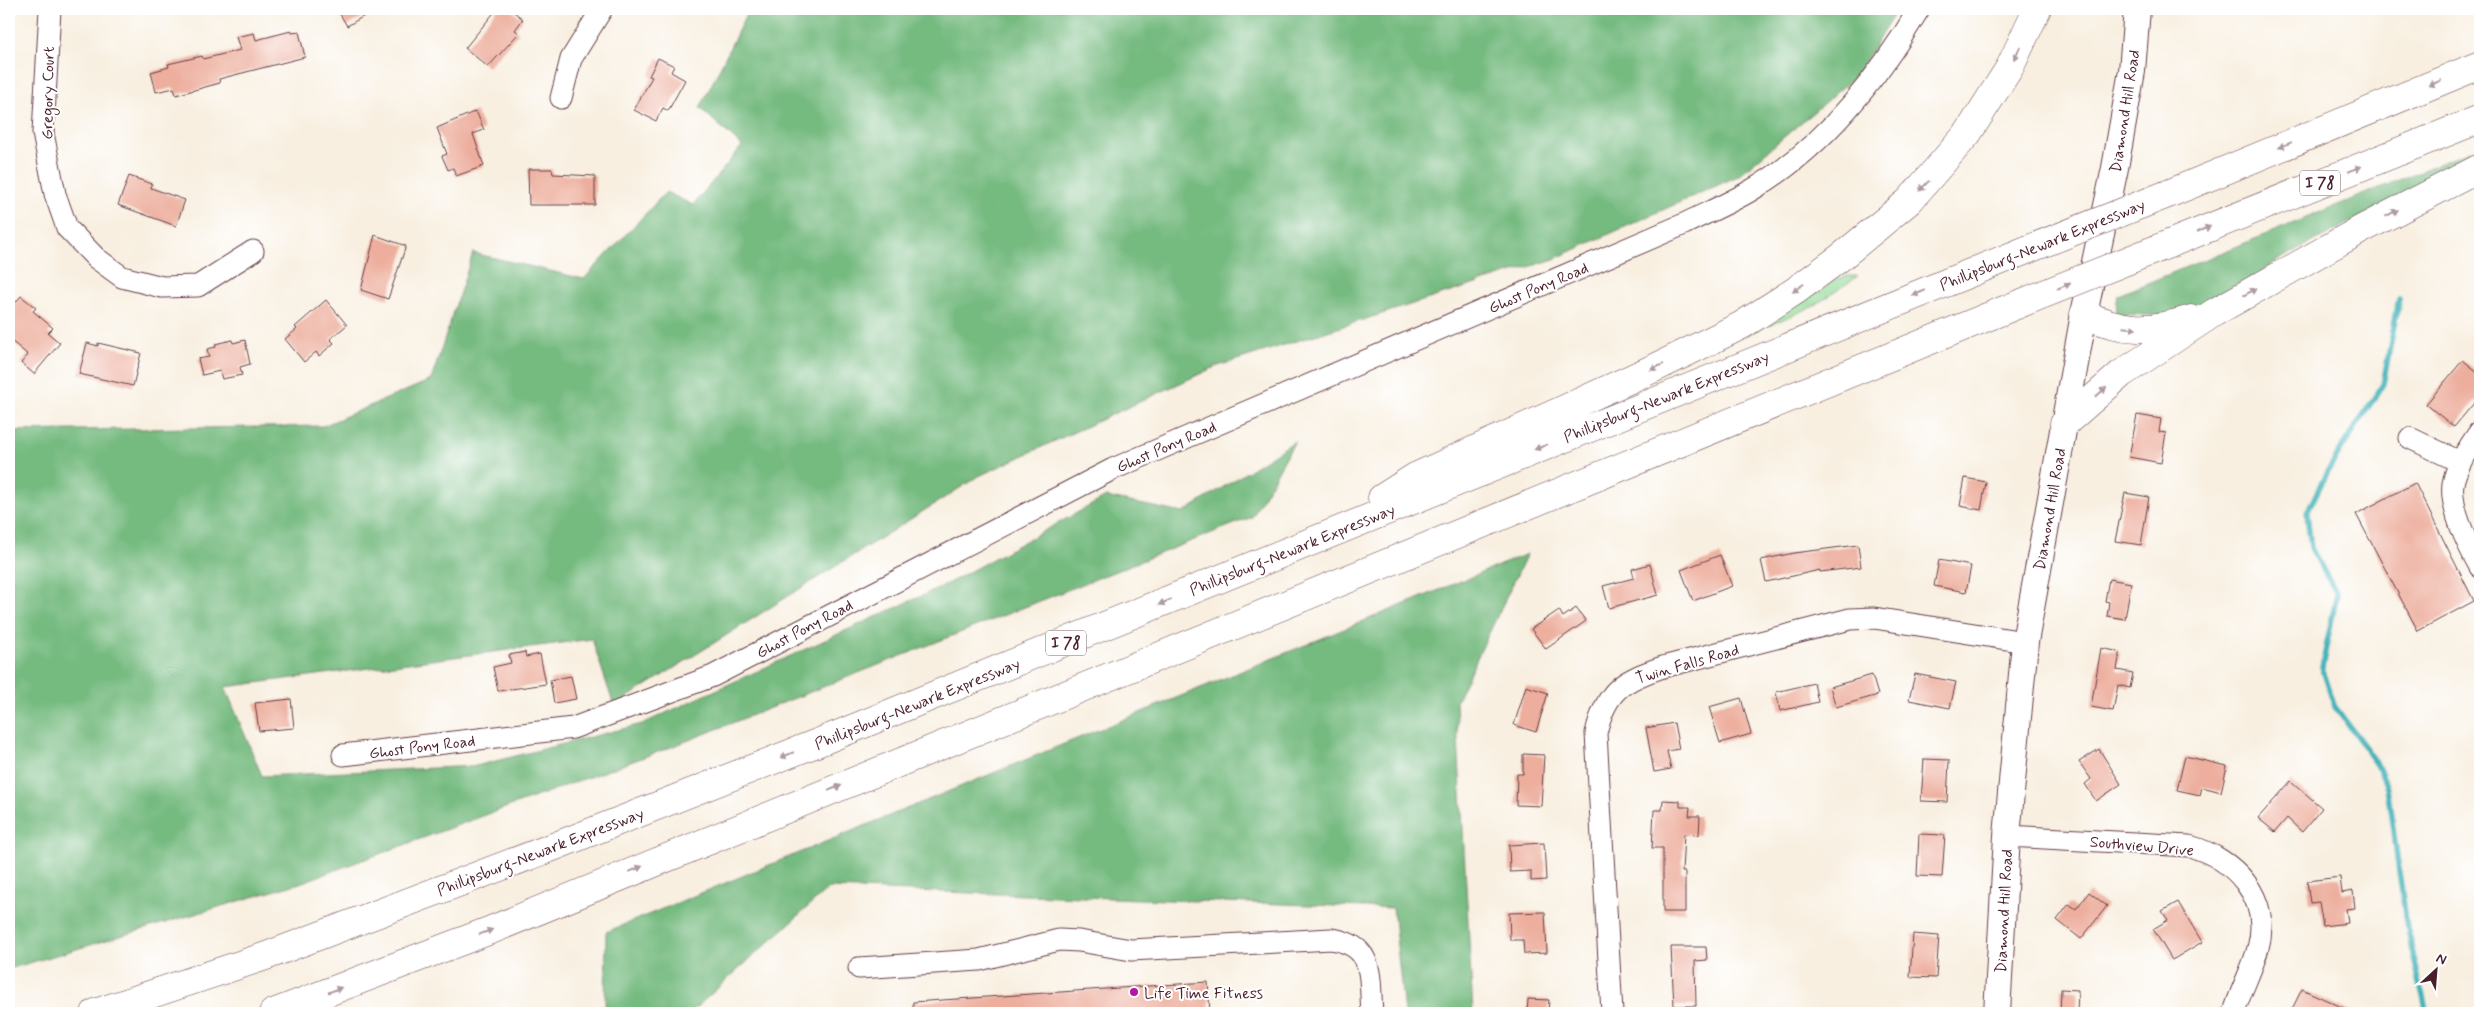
<svg xmlns="http://www.w3.org/2000/svg" width="2489" height="1022" font-family="Mynerve,sans-serif">
<style>
.green{fill:#91da96;stroke:#6e7c60}
.forest{fill:#74ba7f;stroke:#5f6c55}
.lines{fill:none;stroke-linecap:round;stroke-linejoin:round}
.stream{stroke:#44b4bb;stroke-width:5.5}
.building{fill:#edae9d}
.minor-casing{stroke:#643e46;stroke-width:23}
.major-casing{stroke:#643e46;stroke-width:28}
.highway-casing{stroke:#643e46;stroke-width:29}
.minor{stroke:#fff;stroke-width:21}
.major{stroke:#fff;stroke-width:26}
.highway{stroke:#fff;stroke-width:28}
.highway-bridge-casing{stroke:#643e46;stroke-width:29;stroke-linecap:butt}
.highway-bridge{stroke:#fff;stroke-width:28}
.oneway{fill:#ae9aa0}
.poi-dot{fill:#b5179e;stroke:#fff;stroke-width:2}
.labels{text-anchor:middle;stroke-width:4;stroke-linejoin:round;paint-order:stroke}
.shield{fill:#fff;stroke:#80626b;stroke-width:1}
.shield-label{font-size:15px;font-weight:bold;fill:#4a1f2b}
.street-label{font-size:16px;fill:#4a1f2b;stroke:#fff}
.poi-label{font-size:16px;fill:#4a1f2b;stroke:#fff;text-anchor:start}
</style>
<rect width="100%" height="100%" fill="#fff"/>
<filter id="ink" filterUnits="userSpaceOnUse"><feTurbulence type="fractalNoise" baseFrequency=".02" numOctaves="2"/><feDisplacementMap in="SourceGraphic" scale="10" xChannelSelector="R" yChannelSelector="G"/><feConvolveMatrix kernelMatrix="1 2 1 2 8 2 1 2 1" color-interpolation-filters="sRGB"/></filter>
<filter id="wash" filterUnits="userSpaceOnUse"><feTurbulence type="fractalNoise" baseFrequency=".0096" numOctaves="4" result="noise"/><feDisplacementMap in="SourceGraphic" scale="20" xChannelSelector="R" yChannelSelector="G"/><feGaussianBlur stdDeviation="1.12" result="paint"/><feColorMatrix in="noise" values="0 0 0 0 0 0 0 0 0 0 0 0 0 0 0 0 0 1.4 0 .05"/><feComposite in="paint" operator="in"/></filter>
<g filter="url(#wash)">
<rect width="100%" height="100%" fill="#f8efe0"/>
<path class="green" d="M1846 276H1858L1814 306 1744 336 1807 293 1820 292 1831 282Z"/>
<path class="forest" d="M749 9H1897L1857 75 1738 176 1554 259 1215 367 979 476 614 706 592 639 225 687 262 776 476 766 642 724 943 586 1106 497 1183 513 1295 441 1252 517 674 746 300 883 9 969V431L323 426 431 380 473 253 584 279 666 192 693 205 742 146 700 108Z
M2472 150 2468 161 2284 257 2214 301 2180 316 2115 314 2118 295Z
M1527 554 1456 702 1473 1013H1404L1393 908 829 888 690 1013H605L606 932Z"/>
<g class="lines">
<path class="stream" d="M2399 299 2383 384 2327 472 2307 513 2311 548 2337 594 2322 667 2335 707 2376 762 2387 787 2408 934 2427 1013"/>
</g>
<g id="blocks">
<path class="building" d="M337 9H376L347 26Z
M497 9H510L523 19 515 30 519 33 488 67 465 48Z
M291 31 292 33 299 32 305 57 219 79 220 83 176 95 174 88 156 92 151 72 169 67 168 64 202 56 203 59 240 50 236 37 254 33 256 40Z
M658 58 674 66 671 72 685 80 668 111 663 108 656 121 634 110 652 77 649 76Z
M476 111 484 130 473 134 484 166 456 176 453 168 448 170 442 156 447 154 437 128Z
M528 169H552L553 174 595 176V205H529Z
M129 176 152 184 151 188 185 200 176 226 118 205Z
M375 235 406 246 388 299 361 290Z
M21 296 36 308 33 311 53 328 48 333 60 343 34 374 21 363 28 355 9 339V310Z
M326 300 347 325 330 339 334 343 319 356 316 352 304 362 285 339 297 329 295 327Z
M232 340 233 343 245 340 250 364 240 367 242 375 222 379 220 371 202 375 198 359 209 357 207 349 216 347 215 344Z
M87 343 98 346V343L141 353 133 386 79 374Z
M2463 360 2480 374V396L2454 427 2426 404Z
M2137 415 2161 419 2159 432 2166 433 2161 463 2129 457Z
M1965 478 1986 482 1981 510 1960 506Z
M2415 483 2474 601 2418 631 2356 514Z
M2125 493 2149 497 2141 545 2115 541Z
M1858 545 1861 567 1820 572V570L1766 582 1761 560 1794 553Z
M1720 555 1732 586 1693 601 1681 570Z
M1939 560 1971 566 1966 592 1934 586Z
M1650 564 1658 595 1609 608 1603 586 1634 578 1632 569Z
M2109 579 2131 583 2125 619 2107 616 2109 602 2105 601Z
M1576 608 1586 621 1546 649 1531 629 1559 610 1563 617Z
M2101 648 2120 652 2117 670 2133 673 2130 688 2118 685 2113 711 2091 707Z
M525 652 526 657 540 654 546 684 498 691 493 667 511 663 509 655Z
M1915 674 1956 682 1950 708 1909 700Z
M1872 675 1878 695 1836 707 1830 687Z
M571 676 576 699 554 703 550 680Z
M1814 683 1818 702 1780 711 1776 692Z
M1526 686 1548 693 1536 732 1514 725Z
M1741 698 1751 734 1720 743 1709 707Z
M291 699 294 728 259 731 255 703Z
M1674 723 1679 749 1667 751 1671 769 1654 772 1646 728Z
M2099 749 2121 784 2096 801 2085 784 2091 779 2079 762Z
M1523 754 1544 755 1541 806 1516 805 1517 774H1523Z
M2185 756 2227 766 2221 792 2202 787 2200 795 2177 790Z
M1924 759 1949 760 1947 802 1921 801Z
M2291 781 2322 808 2302 832 2287 818 2275 832 2258 818Z
M1663 800 1680 801V807H1690L1689 816H1700L1699 835 1684 834 1682 872H1685V912H1663V848H1652L1654 810H1662Z
M1919 834 1945 835 1942 877 1917 876Z
M1544 843 1546 880 1531 881V871L1510 872 1509 845Z
M2340 877 2342 893 2353 891 2355 908 2346 909 2348 923 2323 926 2319 902 2310 903 2307 881Z
M2089 892 2107 906 2081 939 2057 920 2069 904 2076 909Z
M2178 902 2202 942 2172 960 2153 929 2168 920 2162 911Z
M1545 912 1547 953 1524 954 1523 940H1510L1509 913Z
M1913 934 1939 936 1936 978 1910 977Z
M1671 947H1706L1707 960 1695 961 1696 1006H1674Z
M1208 982 1210 1013H913V1002Z
M2061 989 2078 990 2077 1013H2060Z
M2302 989 2355 1013H2290Z
M1528 999 1549 1000 1548 1013H1527Z"/>
</g>
</g>
<g filter="url(#ink)">
<use href="#blocks" fill-opacity="0" stroke="#643e46" stroke-width="1"/>
<g class="lines">
<defs>
<path id="minor" d="M50 9 43 133 55 194 67 228 96 258 122 277 162 287 198 286 253 251
M561 98 571 59 602 9
M2480 431C2470 446 2459 461 2454 479 2447 503 2468 546 2480 567
M2410 438 2460 462
M343 755 573 728 713 676 1113 469 1682 225C1704 214 1728 204 1750 191 1823 149 1877 80 1919 9
M2007 836 2189 846C2234 858 2272 898 2258 948 2252 971 2240 991 2234 1013
M859 968 979 960 1059 940 1079 941 1131 950 1331 939C1376 945 1369 978 1372 1013
M1612 1013 1596 733C1606 690 1623 680 1663 667L1850 619 1874 618 2025 642"/>
<path id="major" d="M1997 1013 2007 836 2025 642 2084 314 2115 168 2132 71 2137 9"/>
<path id="highway" d="M2168 194 2480 65
M2159 248 2480 119
M2084 314C2123 332 2150 332 2191 319
M2064 424 2121 374 2215 312 2362 229 2480 168
M1382 498 1415 477 1661 365 1742 325 1795 291 1841 257 1909 201 1968 133 2010 67 2037 9
M95 1013 266 956 553 847 827 739 2029 249
M273 1013 491 930 2019 304"/>
</defs>
<use href="#minor" class="minor-casing"/>
<use href="#major" class="major-casing"/>
<use href="#highway" class="highway-casing"/>
<use href="#minor" class="minor"/>
<use href="#major" class="major"/>
<use href="#highway" class="highway"/>
<defs>
<path id="highway-bridge" d="M2029 249 2168 194
M2019 304 2159 248"/>
</defs>
<use href="#highway-bridge" class="highway-bridge-casing"/>
<use href="#highway-bridge" class="highway-bridge"/>
</g>
<defs><path id="oneway-solid" d="M-6-.8H1V-3.2L6.5 0L1 3.2V.8H-6Z" transform="scale(1.25)"/></defs>
<g class="oneway">
<use href="#oneway-solid" transform="translate(2017 53) rotate(117)"/>
<use href="#oneway-solid" transform="translate(2435 83) rotate(158)"/>
<use href="#oneway-solid" transform="translate(2285 145) rotate(157)"/>
<use href="#oneway-solid" transform="translate(2355 169) rotate(-22)"/>
<use href="#oneway-solid" transform="translate(1924 186) rotate(134)"/>
<use href="#oneway-solid" transform="translate(2392 213) rotate(-28)"/>
<use href="#oneway-solid" transform="translate(2204 229) rotate(-22)"/>
<use href="#oneway-solid" transform="translate(2064 286) rotate(-22)"/>
<use href="#oneway-solid" transform="translate(1798 288) rotate(145)"/>
<use href="#oneway-solid" transform="translate(2250 292) rotate(-29)"/>
<use href="#oneway-solid" transform="translate(1919 293) rotate(158)"/>
<use href="#oneway-solid" transform="translate(2130 328) rotate(5)"/>
<use href="#oneway-solid" transform="translate(1657 367) rotate(155)"/>
<use href="#oneway-solid" transform="translate(2101 392) rotate(-41)"/>
<use href="#oneway-solid" transform="translate(1541 447) rotate(158)"/>
<use href="#oneway-solid" transform="translate(1165 602) rotate(157)"/>
<use href="#oneway-solid" transform="translate(787 755) rotate(158)"/>
<use href="#oneway-solid" transform="translate(835 788) rotate(-22)"/>
<use href="#oneway-solid" transform="translate(636 869) rotate(-23)"/>
<use href="#oneway-solid" transform="translate(486 932) rotate(-21)"/>
<use href="#oneway-solid" transform="translate(335 990) rotate(-21)"/>
</g>
</g>
<circle class="poi-dot" cx="1134" cy="992" r="5"/>
<g class="labels">
<g class="shield">
<rect x="2300" y="170.5" width="40" height="25" rx="4"/>
<rect x="1046" y="630.5" width="40" height="25" rx="4"/>
</g>
<g class="shield-label">
<text x="2320" y="188">I 78</text>
<text x="1066" y="648">I 78</text>
</g>
<g class="street-label">
<text transform="translate(47 93) rotate(-89)" y="6">Gregory Court</text>
<text transform="translate(2124 111) rotate(-81)" y="6">Diamond Hill Road</text>
<text transform="translate(2042 244) rotate(-22)" y="6">Phillipsburg-Newark Expressway</text>
<text transform="translate(1538 287) rotate(-23)" y="6">Ghost Pony Road</text>
<text transform="translate(1666 396) rotate(-22)" y="6">Phillipsburg-Newark Expressway</text>
<text transform="translate(1166 446) rotate(-23)" y="6">Ghost Pony Road</text>
<text transform="translate(2049 509) rotate(-80)" y="6">Diamond Hill Road</text>
<text transform="translate(1292 549) rotate(-22)" y="6">Phillipsburg-Newark Expressway</text>
<text transform="translate(804 628) rotate(-28)" y="6">Ghost Pony Road</text>
<text transform="translate(1687 663) rotate(-16)" y="6">Twin Falls Road</text>
<text transform="translate(917 703) rotate(-22)" y="6">Phillipsburg-Newark Expressway</text>
<text transform="translate(422 746) rotate(-7)" y="6">Ghost Pony Road</text>
<text transform="translate(2142 845) rotate(5)" y="6">Southview Drive</text>
<text transform="translate(540 851) rotate(-21)" y="6">Phillipsburg-Newark Expressway</text>
<text transform="translate(2003 911) rotate(-87)" y="6">Diamond Hill Road</text>
</g>
<g class="poi-label">
<text x="1144" y="998">Life Time Fitness</text>
</g>
</g>
<rect width="2489" height="1022" fill="none" stroke="#fff" stroke-width="30"/>
<g transform="translate(2436 970) rotate(26)" stroke="#ffffff" stroke-width="4" paint-order="stroke">
<path d="M0-4L9 19L0 12L-9 19Z" fill="#4a1f2b"/>
<text y="-8" font-size="14" font-weight="bold" text-anchor="middle" fill="#4a1f2b">N</text>
</g>
</svg>
